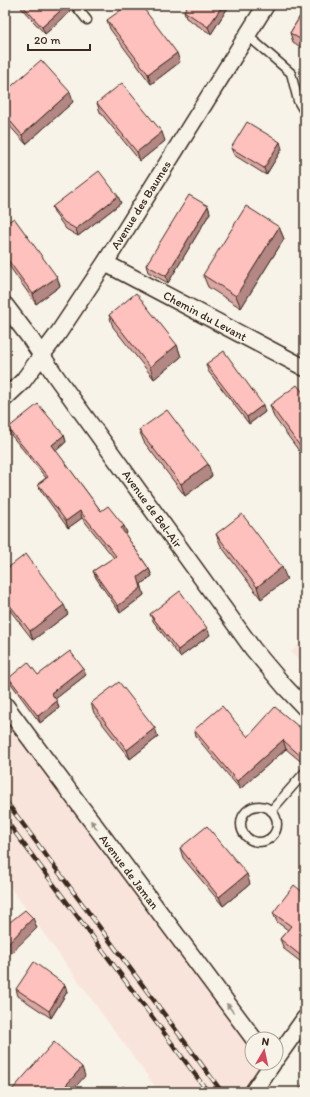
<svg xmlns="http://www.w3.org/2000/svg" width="310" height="1097" font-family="Itim,sans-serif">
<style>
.built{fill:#f9e4db}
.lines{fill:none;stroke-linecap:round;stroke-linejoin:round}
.lane-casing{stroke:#3b2a1e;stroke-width:11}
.street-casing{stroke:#3b2a1e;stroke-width:19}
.lane{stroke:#f7f3e8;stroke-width:8}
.street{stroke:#f7f3e8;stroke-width:16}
.rail-casing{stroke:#3b2a1e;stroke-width:4.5}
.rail{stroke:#f7f3e8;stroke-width:3;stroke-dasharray:9;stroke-linecap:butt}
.wall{fill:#daa6a3;stroke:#3b2a1e}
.shaded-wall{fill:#b28784;stroke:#3b2a1e}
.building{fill:#fec1bd;stroke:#3b2a1e}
.oneway{fill:#998e83}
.labels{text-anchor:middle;stroke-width:3;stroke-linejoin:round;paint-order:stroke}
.street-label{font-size:12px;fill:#3b2a1e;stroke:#f7f3e8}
</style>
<rect width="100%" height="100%" fill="#f7f3e8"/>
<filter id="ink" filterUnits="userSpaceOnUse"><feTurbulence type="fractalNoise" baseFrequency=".025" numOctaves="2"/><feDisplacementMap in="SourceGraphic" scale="8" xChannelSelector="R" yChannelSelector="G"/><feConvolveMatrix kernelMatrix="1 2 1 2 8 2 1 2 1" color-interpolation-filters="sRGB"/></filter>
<g filter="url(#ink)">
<path class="built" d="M305 640V667L291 652Z
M5 705 252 1039V1063H271L259 1092H159L5 880Z"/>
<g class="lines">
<defs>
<path id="lane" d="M75 5 87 20
M247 35 291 73 298 101 305 113
M241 824a18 18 0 1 1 36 0a18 18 0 1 1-36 0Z
M271 811 305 772"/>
<path id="street" d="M105 263 305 368
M5 305 30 338 57 378 253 649 285 687 305 708
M5 398 23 381 42 355 57 335 105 263 266 5
M5 705 254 1039
M276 1059 305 1018
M253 1092 273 1063"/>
</defs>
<use href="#lane" class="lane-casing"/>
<use href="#street" class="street-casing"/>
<use href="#lane" class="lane"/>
<use href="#street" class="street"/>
<defs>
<path id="rail" d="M5 800 222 1092
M5 819 208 1092"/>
</defs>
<use href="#rail" class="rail-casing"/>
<use href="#rail" class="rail"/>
</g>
<path class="wall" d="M20 5H67L70 12 45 34 22 9Z
M229 6 211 34 186 18 184 11Z
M305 8V50L293 42 290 33Z
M107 20 180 62 151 84 110 29Z
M5 92 73 102 26 144 5 121Z
M97 103 165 141 140 161 100 112Z
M231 148 282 149 266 175 234 155Z
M121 203 78 236 66 229 55 214 52 207Z
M208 206 210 213 168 283 148 272 146 265Z
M5 224 60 286 36 304 5 260Z
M279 227 284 239 241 308 208 287 203 275Z
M109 315 177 345 181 357 154 379 113 327Z
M206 364 265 412 249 424 208 371Z
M305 395V459L274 417 270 405Z
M8 428 64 435 66 442 56 451 101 511 124 526 127 533 125 534 149 569 152 576 141 584 144 595 120 613 96 578 93 571 114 558 82 518 68 528 41 491 38 484 46 478 11 435Z
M139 430 212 476 185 496 144 442Z
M216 534 287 579 261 599 221 546Z
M5 570 68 614 33 640 5 604Z
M150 614 210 635 180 657 153 621Z
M38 675H86L55 699 59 708 40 723 12 685 9 678Z
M91 703 158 737 130 759 94 713Z
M194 730 248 737 305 732V765L286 749 240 789 197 738Z
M180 848 250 884 223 906 183 858Z
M305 894V965L284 949 280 939 288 930 277 922 273 913Z
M65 985 67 992 51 1018 18 996 16 989Z"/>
<path class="shaded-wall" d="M67 5 70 12 45 34 42 27Z
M223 5H229V6L211 34 208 27Z
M177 53 180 62 151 84 148 74Z
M70 92 73 102 26 144 22 135Z
M162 132 165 141 140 161 137 152Z
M280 142 282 149 266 175 264 168Z
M118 196 121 203 78 236 76 229Z
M208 206 210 213 168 283 166 276Z
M279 227 284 239 241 308 236 296Z
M57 277 60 286 36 304 33 294Z
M177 345 181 357 154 379 150 367Z
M263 405 265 412 249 424 247 417Z
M64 435 66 442 54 452 52 445Z
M208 464 212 476 185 496 181 484Z
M80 511 82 518 68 528 66 521Z
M124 526 127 533 124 535 121 528Z
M282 567 287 579 261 599 257 587Z
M149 569 152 576 141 584 144 595 120 613 118 606 138 577Z
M64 605 68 614 33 640 30 631Z
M207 628 210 635 180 657 178 650Z
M83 668 86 675 54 700 51 693Z
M57 701 59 708 40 723 38 716Z
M155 728 158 737 130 759 127 750Z
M283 740 286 749 240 789 237 781Z
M247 874 250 884 223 906 219 897Z
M33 918 37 928 5 959V947Z
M65 985 67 992 51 1018 49 1011Z
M82 1067 85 1076 71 1092H60Z"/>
<path class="building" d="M22 5H67L42 27Z
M128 5H141L177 53 148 74 107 20Z
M188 5H223L208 27 184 11Z
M305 8V42L290 33Z
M41 60 70 92 22 135 5 115V92Z
M122 83 162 132 137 152 97 103Z
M247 122 280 142 264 168 231 148Z
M99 171 118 196 76 229 64 222 52 207Z
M189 195 208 206 166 276 146 265Z
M246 206 279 227 236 296 203 275Z
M14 218 57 277 33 294 5 256V224Z
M136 293 177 345 150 367 109 315Z
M224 351 263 405 247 417 206 364Z
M297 385 305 395V453L270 405Z
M38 404 64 435 52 445 101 511 108 506 124 526 121 528 149 569 138 577 141 588 118 606 93 571 116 556 80 511 66 521 38 484 48 477 8 428Z
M167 410 208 464 181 484 139 430Z
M242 514 282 567 257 587 216 534Z
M26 554 64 605 30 631 5 599V570Z
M180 591 207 628 178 650 150 614Z
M70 651 83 668 51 693 57 701 38 716 9 678 28 662 38 675Z
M119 682 155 728 127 750 91 703Z
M222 706 248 737 275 707 305 732V760L283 740 237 781 194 730Z
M207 826 247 874 219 897 180 848Z
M294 885 305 894V959L280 939 291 926 273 913Z
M25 910 33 918 5 947V926Z
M34 962 65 985 49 1011 16 989Z
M54 1042 82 1067 60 1092H15L12 1090Z
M305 1080V1092H298Z
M123 1086 131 1092H118Z"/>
<defs><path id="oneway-solid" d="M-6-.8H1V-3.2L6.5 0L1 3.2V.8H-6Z"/></defs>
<g class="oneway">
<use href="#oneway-solid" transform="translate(94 825) rotate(-127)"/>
<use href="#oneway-solid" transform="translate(230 1008) rotate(-127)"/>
</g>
</g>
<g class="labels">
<g class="street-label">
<text transform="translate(141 205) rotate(-58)" y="4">Avenue des Baumes</text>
<text transform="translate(205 316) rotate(28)" y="4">Chemin du Levant</text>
<text transform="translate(152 509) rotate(54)" y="4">Avenue de Bel-Air</text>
<text transform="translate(129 872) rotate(53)" y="4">Avenue de Jaman</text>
</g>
</g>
<rect width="310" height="1097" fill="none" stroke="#f7f3e8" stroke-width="20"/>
<rect x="10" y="10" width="290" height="1077" fill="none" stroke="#3b2a1e" stroke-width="1.5" filter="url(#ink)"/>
<g transform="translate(264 1051) rotate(9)"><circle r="19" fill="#f7f3e8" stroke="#aca397"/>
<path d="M0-3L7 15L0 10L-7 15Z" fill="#d1495b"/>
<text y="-6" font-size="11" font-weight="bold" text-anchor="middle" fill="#3b2a1e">N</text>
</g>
<path d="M28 44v6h62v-6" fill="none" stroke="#3b2a1e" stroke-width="2"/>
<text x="34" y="44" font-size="12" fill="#3b2a1e" stroke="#f7f3e8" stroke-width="3" paint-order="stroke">20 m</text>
</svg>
